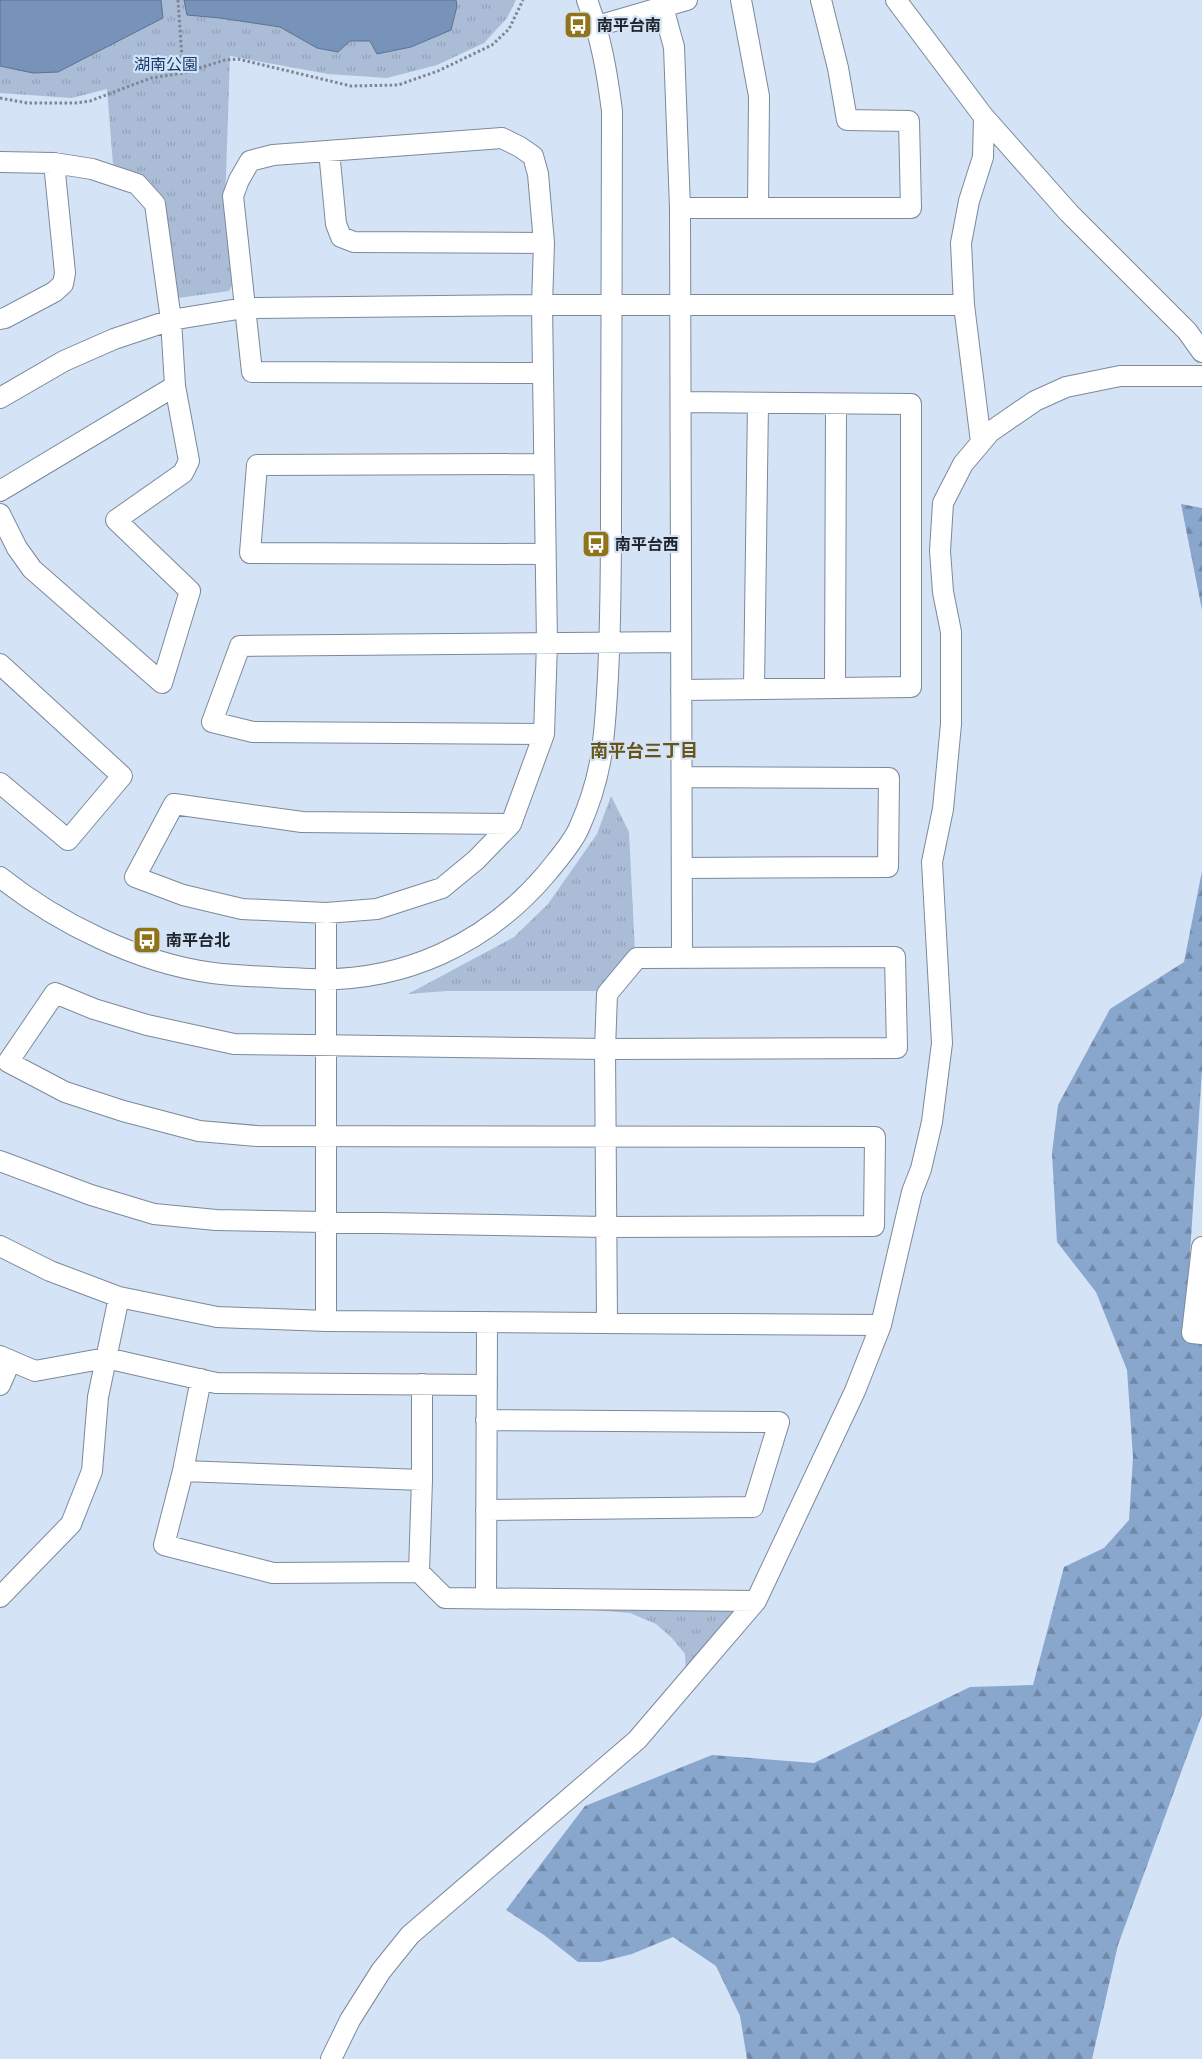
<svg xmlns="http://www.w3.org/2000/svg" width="1202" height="2059" font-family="Raleway,'Noto Sans JP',sans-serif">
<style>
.grass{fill:url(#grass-tufts)}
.forest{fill:url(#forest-firs)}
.water{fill:#7793ba;stroke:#5d728f}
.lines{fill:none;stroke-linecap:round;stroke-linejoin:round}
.minor-casing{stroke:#7c899b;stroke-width:22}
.path{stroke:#7d8794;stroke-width:3;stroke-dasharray:2.5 2.5;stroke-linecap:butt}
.minor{stroke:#fff;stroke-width:20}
.labels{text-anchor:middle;stroke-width:4.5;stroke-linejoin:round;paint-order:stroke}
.poi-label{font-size:16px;font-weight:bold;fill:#20252c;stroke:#d5e3f7;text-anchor:start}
.park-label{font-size:16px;fill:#143c6d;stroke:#d5e3f7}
.neighbourhood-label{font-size:18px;font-weight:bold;fill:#675418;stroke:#d5e3f7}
</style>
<defs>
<pattern id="grass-tufts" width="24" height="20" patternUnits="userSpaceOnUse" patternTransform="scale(1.25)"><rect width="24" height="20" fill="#aabcd6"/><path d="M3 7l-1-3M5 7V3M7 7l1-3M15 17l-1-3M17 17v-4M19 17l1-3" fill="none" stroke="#92a1b8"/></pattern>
<pattern id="forest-firs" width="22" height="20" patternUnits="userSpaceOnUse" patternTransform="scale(1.25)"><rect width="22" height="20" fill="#89a6cd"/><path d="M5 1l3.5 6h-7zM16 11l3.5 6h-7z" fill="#7087a7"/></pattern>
</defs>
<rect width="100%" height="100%" fill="#d5e3f7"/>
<path class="grass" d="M0 0H516L507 18 484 43 437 65 387 78 328 74 230 56 225 205 232 285 229 291 178 298 137 179 113 164 107 89 72 98 0 93Z
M611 796 629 832 635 952 599 991H446L408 994 514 937 548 904 597 834Z
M749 1605 686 1675 685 1654 672 1638 656 1624 630 1613 592 1610Z"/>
<path class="forest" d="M1181 504 1202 508V610Z
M1202 871V1070L1188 1284 1202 1300V1715L1118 1945 1092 2059H747L740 2016 716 1966 673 1937 632 1954 600 1962H578L544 1935 506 1910 585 1806 712 1755 814 1763 970 1687 1033 1685 1064 1567 1104 1548 1129 1520 1133 1457 1127 1370 1096 1292 1057 1242 1052 1153 1058 1105 1110 1009 1184 962Z"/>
<path class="water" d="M0 0H161L163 18 58 72 33 73 0 66Z
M184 0H456L457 6 451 30 411 47 377 54 370 41H350L338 52 317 48 280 27 220 18 187 15Z"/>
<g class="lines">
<defs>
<path id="minor" d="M661 0 674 47 680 208 682 958
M741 0 759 96 758 208
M896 0 984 117 1069 213 1187 331 1202 352
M597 26 687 0
M329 151 336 224 341 237 354 242 544 243
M0 162 54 163 92 169 137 184 155 204 171 320 175 386 0 491
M680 208H911L909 121 847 120 838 68 821 0
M0 319 5 318 54 292 63 284 65 273 54 163
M0 398 64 361 114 339 171 320 244 308 542 305H964
M681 402 911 404V687L681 690
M981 442 964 305 961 243 969 201 983 157 984 117
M544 464 257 465 250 553 545 554
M0 514 17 548 32 569 162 683 190 591 116 520 183 473 189 461 175 386
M0 664 122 776 68 840 0 783
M835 688 836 404
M754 689 758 403
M544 734 253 732 212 722 240 646 681 642
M682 777 889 778 888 867 682 868
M174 804 302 822 511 824 476 860 442 888 377 909 326 913 242 909 183 895 135 877Z
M511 824 544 734 547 643 542 305 544 243 538 174 533 156 520 147 502 138 273 155 250 161 239 180 233 196 252 372 543 373
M0 877C58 923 138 963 213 973 245 977 277 977 309 979 403 983 487 944 547 873 558 859 572 844 579 828 601 779 604 745 607 693 611 633 611 573 611 513 612 379 612 245 612 111 607 72 601 37 587 0
M0 1161 91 1195 154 1214 216 1220 606 1227 874 1226 875 1137 257 1136 199 1131 123 1111 65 1092 8 1062 55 993 94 1009 147 1025 234 1044 605 1049 897 1048 895 957 637 958 607 994 605 1049 607 1322
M0 1246 50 1271 119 1297 217 1317 326 1321 881 1325
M1202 1247 1192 1333 1202 1334
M326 1321V913
M0 1356 35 1371 106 1358 216 1383 487 1385
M422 1384V1480
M0 1385 10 1362
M183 1471 201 1379
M486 1510 753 1507 779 1422 486 1420
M419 1572 422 1480 183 1471 164 1545 273 1573 419 1572 445 1598 756 1601
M0 1597 71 1524 92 1471 98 1397 119 1297
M486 1599 487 1322
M331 2059 350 2020 381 1971 410 1935 637 1740 756 1601 855 1391 881 1325 912 1192 921 1169 932 1122 942 1043 932 862 943 809 951 724V632L943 592 940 551 943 503 963 464 990 432 1035 401 1066 387 1120 376H1202"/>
</defs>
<use href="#minor" class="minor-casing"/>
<path class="path" d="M178 0 183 73
M0 98 27 103H75L90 101 151 78 183 73 225 60 238 59 351 86 398 85 438 71 492 45 509 29 523 0"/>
<use href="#minor" class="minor"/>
</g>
<defs>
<symbol id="bus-square" viewBox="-11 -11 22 22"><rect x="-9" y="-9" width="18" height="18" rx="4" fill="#90741a" stroke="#d5e3f7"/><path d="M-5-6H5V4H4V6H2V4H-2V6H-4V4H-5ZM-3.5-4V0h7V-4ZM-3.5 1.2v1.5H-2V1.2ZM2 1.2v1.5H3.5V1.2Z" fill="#fff"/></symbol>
</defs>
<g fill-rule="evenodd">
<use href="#bus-square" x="562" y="9" width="32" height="32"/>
<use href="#bus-square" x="580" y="528" width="32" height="32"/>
<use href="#bus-square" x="131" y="924" width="32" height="32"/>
</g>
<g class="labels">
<g class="poi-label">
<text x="597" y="31">南平台南</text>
<text x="615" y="550">南平台西</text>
<text x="166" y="946">南平台北</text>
</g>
<g class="park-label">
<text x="166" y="70">湖南公園</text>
</g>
<g class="neighbourhood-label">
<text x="644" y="757">南平台三丁目</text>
</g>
</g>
</svg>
